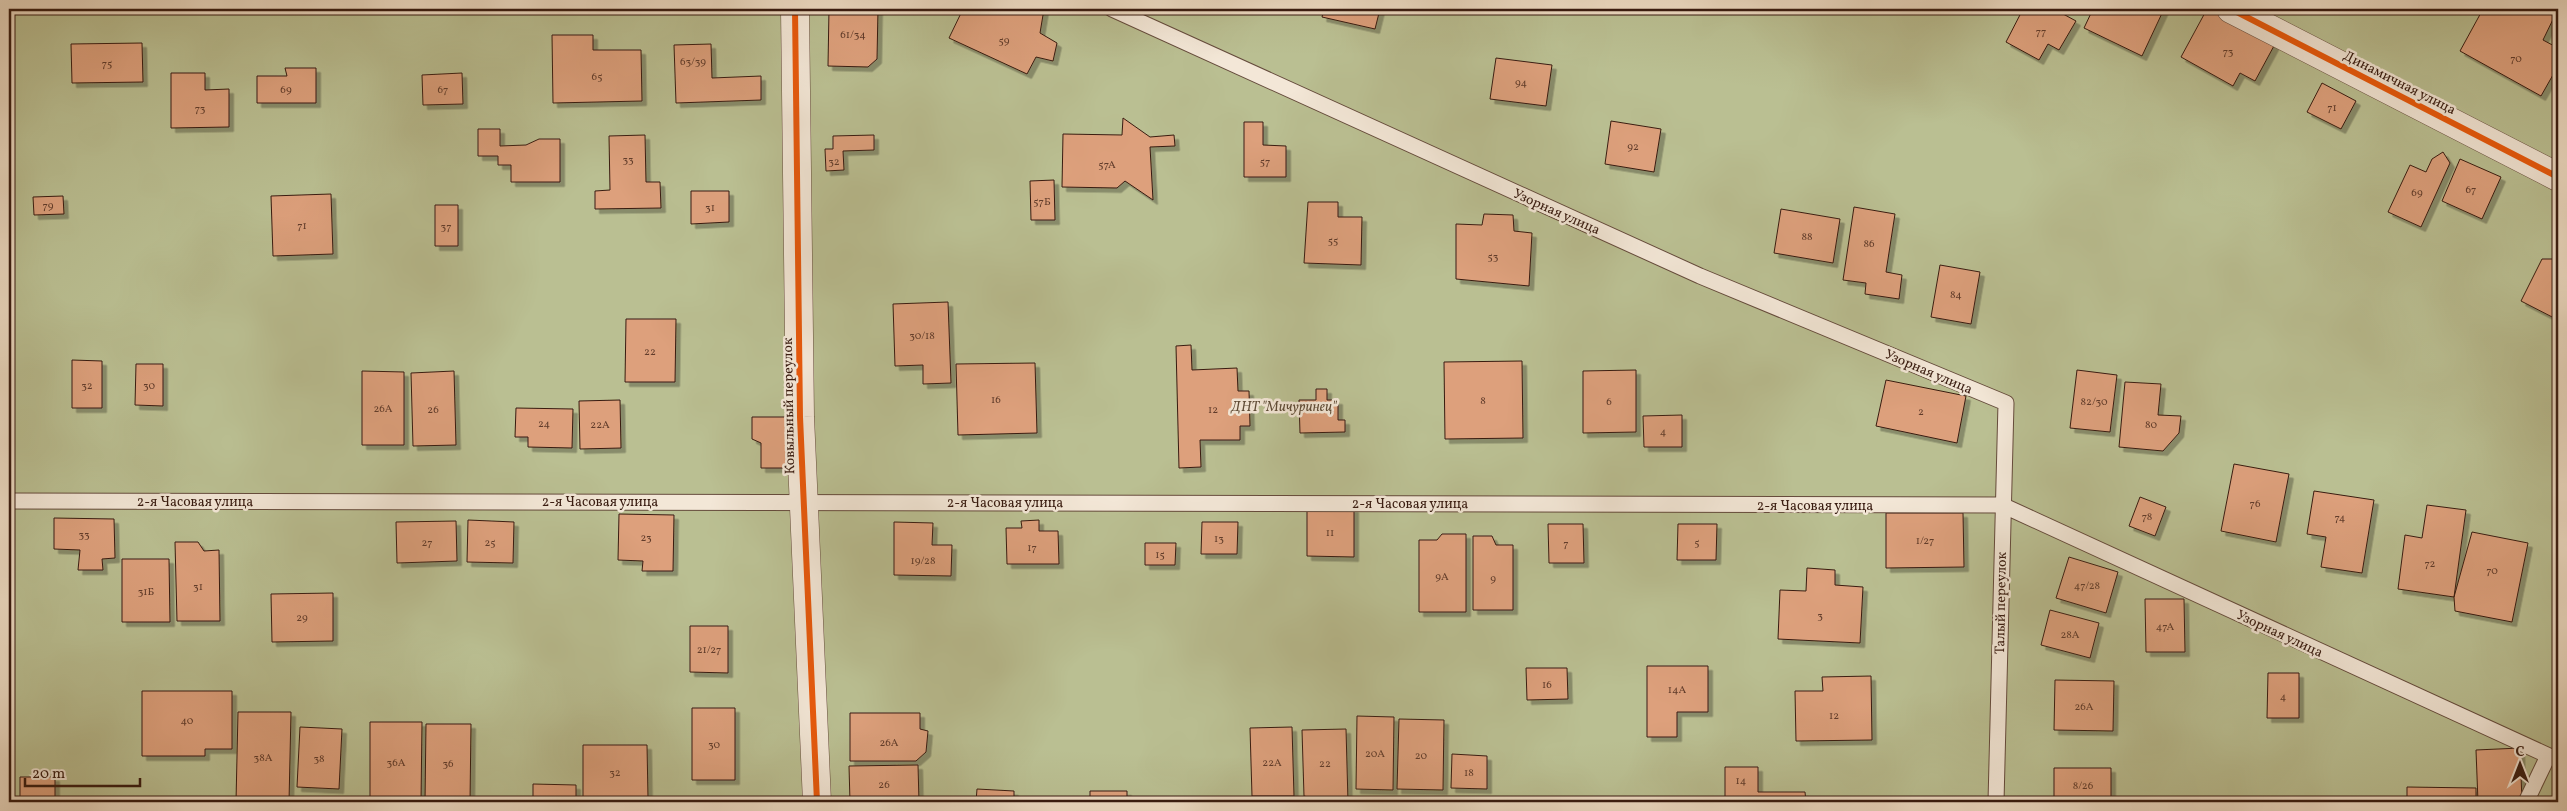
<svg xmlns="http://www.w3.org/2000/svg" width="2567" height="811" font-family="Vollkorn,serif">
<style>
.green{fill:#babf92;stroke:#796d51}
.building{fill:#dda07c;stroke:#381b10;filter:url(#shadow)}
.lines{fill:none;stroke-linecap:round;stroke-linejoin:round}
.service-casing{stroke:#654b3c;stroke-width:17}
.minor-casing{stroke:#654b3c;stroke-width:29}
.service{stroke:#f3e7d7;stroke-width:15}
.minor{stroke:#f3e7d7;stroke-width:28}
.cycleway-casing{stroke:#f3e7d7;stroke-width:9}
.cycleway{stroke:#e8590c;stroke-width:6}
.labels{text-anchor:middle;stroke-width:5;stroke-linejoin:round;paint-order:stroke}
.number-label{font-size:11px;fill:#613c2b}
.street-label{font-size:14px;fill:#381b10;stroke:#f3e7d7}
.park-label{font-size:14px;font-style:italic;fill:#5f4c37;stroke:#f3e7d7}
</style>
<defs>
<filter id="shadow"><feDropShadow dx="4.5" dy="4.5" stdDeviation="0" flood-color="#0004"/></filter>
</defs>
<rect width="100%" height="100%" fill="#ecdac2"/>
<filter id="stains"><feTurbulence type="fractalNoise" baseFrequency=".004" numOctaves="4"/><feColorMatrix values="0 0 0 0 .2 0 0 0 0 .09 0 0 0 0 .02 0 0 0 .5 -.17"/></filter>
<radialGradient id="worn" r=".72"><stop offset=".6" stop-color="#630" stop-opacity="0"/><stop offset="1" stop-color="#630" stop-opacity=".3"/></radialGradient>
<path class="green" d="M9 9H2558V802H9Z"/>
<path class="building" d="M829 9H878L877 59 868 67 828 66Z
M963 9H1044L1040 33 1057 43 1053 61 1036 57 1027 74 949 38Z
M1324 9H1380L1375 29 1322 17Z
M2023 9H2054L2076 21 2059 50 2048 44 2039 60 2006 42Z
M2093 9H2164L2142 56 2084 28Z
M2207 9 2275 44 2255 81 2240 73 2233 86 2181 57Z
M2483 9H2558L2543 40 2558 48V66L2541 96 2460 51Z
M552 35H593V50H641L642 101 553 103Z
M142 43 143 82 72 83 71 44Z
M711 44 712 78 761 76V100L676 103 674 45Z
M1496 58 1552 65 1546 106 1490 99Z
M285 68H316V103H257V76H287Z
M171 73H205V90L229 89V127L171 128Z
M462 73 463 104 423 105 422 75Z
M2322 83 2356 101 2341 129 2307 112Z
M1123 118 1150 137 1174 135 1175 146 1150 147 1153 200 1125 181 1117 188 1062 187 1063 134 1122 135Z
M1611 121 1661 129 1654 172 1605 164Z
M1244 122H1263V145L1286 146V177H1244Z
M478 129H500V146L526 145 539 139H560V182H511V165H498V156H478Z
M645 135 646 182H660L661 208 595 209V191L610 190 609 136Z
M874 135V150L843 151 844 170 826 171 825 149H833V136Z
M2443 152 2450 163 2421 227 2388 212 2410 165 2426 172 2432 159Z
M2460 159 2501 177 2482 219 2442 201Z
M1054 180 1055 220H1031L1030 181Z
M691 191H729V222L691 224Z
M331 194 333 254 273 256 271 196Z
M63 196 64 214 34 215 33 197Z
M1308 202H1338V217H1362L1361 265 1304 263Z
M435 205H458V246H435Z
M1854 207 1895 214 1886 272 1902 275 1899 299 1865 294 1866 283 1843 280Z
M1781 209 1840 219 1833 263 1774 253Z
M1484 214 1513 215 1514 231 1532 233 1529 286 1456 279V224L1482 225Z
M2542 259H2558V320L2521 301Z
M1940 265 1980 272 1971 324 1931 317Z
M948 302 951 383 923 384V365L895 366 893 304Z
M626 319H676L675 382H625Z
M1191 345 1192 370 1237 368 1238 391H1249L1250 426H1240V440H1200L1201 467 1179 468 1176 346Z
M72 360 102 361V408H72Z
M1522 361 1523 438 1445 439 1444 362Z
M1035 363 1037 433 958 435 956 364Z
M136 364H163V406L135 405Z
M1636 370V432L1583 433V371Z
M2077 370 2117 375 2110 432 2070 428Z
M362 371 404 372V445H362Z
M454 371 456 445 413 446 411 373Z
M1886 380 1966 396 1957 443 1876 426Z
M2125 382 2161 384 2158 415 2181 416 2179 433 2163 451 2119 447Z
M1316 389H1327V400H1338V420H1345V432L1300 433 1299 400H1316Z
M620 400 621 448 580 449 579 401Z
M516 408 573 409 572 448 528 447V437H515Z
M1682 415V447H1644L1643 416Z
M752 417H800L790 468H761V443L752 439Z
M2234 464 2289 474 2276 542 2221 531Z
M2314 491 2374 500 2362 573 2321 567 2326 537 2307 534Z
M2140 497 2166 507 2155 536 2129 526Z
M2427 505 2466 510 2454 597 2398 589 2405 535 2422 538Z
M1307 507 1354 508V557L1307 556Z
M1886 513H1963L1964 567 1886 568Z
M619 514 674 515 673 571H642L643 561 618 560Z
M54 518 114 519 115 558 102 559 103 570H78L80 550 54 549Z
M468 520 514 522 513 563 467 562Z
M1039 520V531H1058L1059 564H1007L1006 528H1022L1021 521Z
M456 521 457 561 397 563 396 522Z
M894 522 933 523 932 545H952L951 576 894 575Z
M1202 522H1238L1237 554H1201Z
M1548 524H1583L1584 563H1549Z
M1678 524H1717L1716 560H1677Z
M2472 532 2528 543 2512 622 2455 611 2454 597Z
M1442 534H1466V612H1419V540H1437Z
M1473 536H1492L1496 545H1513V610H1473Z
M175 542H198L204 551 219 550 220 621H177Z
M1145 543H1176L1175 565H1145Z
M2069 557 2118 572 2106 613 2056 598Z
M122 559H169L170 622H122Z
M1807 568 1835 570V585L1863 587 1860 643 1778 639 1780 590 1806 591Z
M333 593V641L272 642 271 594Z
M2145 599H2184L2185 652H2146Z
M2050 610 2099 623 2090 658 2041 645Z
M690 626H728V673L690 672Z
M1647 666H1708V712H1677V737H1647Z
M1526 668H1567L1568 699 1527 700Z
M2268 673H2299V718H2267Z
M1871 676 1872 740 1796 741 1795 691H1823L1822 677Z
M2055 680 2114 681 2113 731 2054 730Z
M142 691H232V749H205V756H142Z
M692 708H735V780H692Z
M238 712H291L289 802H236Z
M850 713H920V729L928 731 926 752 916 761H850Z
M1357 716 1394 717 1393 790 1356 789Z
M1399 719 1444 720 1443 790 1397 789Z
M370 722H422L421 802H370Z
M426 724H471L470 802H425Z
M300 727 342 729 339 789 297 787Z
M1292 727 1294 796H1252L1250 728Z
M1346 729 1348 802H1330L1304 796 1302 730Z
M583 745H647L648 798 583 799Z
M2520 748 2522 802H2478L2476 750Z
M1452 754 1487 756V789L1451 788Z
M918 765 919 802H850L849 766Z
M1725 767H1758V792H1805L1806 802H1725Z
M2054 768H2111V802H2054Z
M20 777H55V802H20Z
M533 784 576 785V802H533Z
M2407 787 2476 788V802H2407Z
M977 789 1014 791V802H976Z
M1090 791H1127V802H1090Z"/>
<g class="lines">
<defs>
<path id="service" d="M1112 9 1700 276 2006 403 1996 802
M9 501 2002 505 2558 760
M2526 802 2548 756"/>
<path id="minor" d="M795 9 800 417 817 802
M2231 9 2558 177"/>
</defs>
<use href="#service" class="service-casing"/>
<use href="#minor" class="minor-casing"/>
<use href="#service" class="service"/>
<use href="#minor" class="minor"/>
<defs>
<path id="cycleway" d="M795 9 800 417 817 802
M2231 9 2558 177"/>
</defs>
<use href="#cycleway" class="cycleway-casing"/>
<use href="#cycleway" class="cycleway"/>
</g>
<g class="labels">
<g class="number-label">
<text x="2041" y="35">77</text>
<text x="853" y="38">61/34</text>
<text x="1004" y="44">59</text>
<text x="2228" y="55">73</text>
<text x="2516" y="62">70</text>
<text x="693" y="65">63/39</text>
<text x="107" y="67">75</text>
<text x="597" y="80">65</text>
<text x="1521" y="86">94</text>
<text x="286" y="93">69</text>
<text x="443" y="93">67</text>
<text x="2332" y="111">71</text>
<text x="200" y="112">73</text>
<text x="1633" y="150">92</text>
<text x="628" y="163">33</text>
<text x="834" y="165">32</text>
<text x="1265" y="165">57</text>
<text x="1107" y="168">57А</text>
<text x="2471" y="193">67</text>
<text x="2417" y="196">69</text>
<text x="1042" y="205">57Б</text>
<text x="48" y="209">79</text>
<text x="710" y="211">31</text>
<text x="302" y="229">71</text>
<text x="446" y="230">37</text>
<text x="1807" y="240">88</text>
<text x="1333" y="244">55</text>
<text x="1869" y="247">86</text>
<text x="1493" y="260">53</text>
<text x="1956" y="298">84</text>
<text x="922" y="339">30/18</text>
<text x="650" y="355">22</text>
<text x="87" y="389">32</text>
<text x="149" y="389">30</text>
<text x="996" y="403">16</text>
<text x="1483" y="404">8</text>
<text x="1609" y="405">6</text>
<text x="2094" y="405">82/30</text>
<text x="383" y="412">26А</text>
<text x="433" y="413">26</text>
<text x="1213" y="413">12</text>
<text x="1921" y="415">2</text>
<text x="544" y="427">24</text>
<text x="600" y="428">22А</text>
<text x="2151" y="428">80</text>
<text x="1663" y="435">4</text>
<text x="2255" y="507">76</text>
<text x="2147" y="520">78</text>
<text x="2340" y="521">74</text>
<text x="1330" y="536">11</text>
<text x="84" y="538">33</text>
<text x="646" y="541">23</text>
<text x="1219" y="542">13</text>
<text x="1925" y="544">1/27</text>
<text x="427" y="546">27</text>
<text x="490" y="546">25</text>
<text x="1697" y="546">5</text>
<text x="1566" y="547">7</text>
<text x="1032" y="551">17</text>
<text x="1160" y="558">15</text>
<text x="923" y="564">19/28</text>
<text x="2430" y="567">72</text>
<text x="2492" y="574">70</text>
<text x="1442" y="580">9А</text>
<text x="1493" y="582">9</text>
<text x="2087" y="589">47/28</text>
<text x="198" y="590">31</text>
<text x="146" y="595">31Б</text>
<text x="1820" y="619">3</text>
<text x="302" y="621">29</text>
<text x="2165" y="630">47А</text>
<text x="2070" y="638">28А</text>
<text x="709" y="653">21/27</text>
<text x="1547" y="688">16</text>
<text x="1677" y="693">14А</text>
<text x="2283" y="700">4</text>
<text x="2084" y="710">26А</text>
<text x="1834" y="719">12</text>
<text x="187" y="724">40</text>
<text x="889" y="746">26А</text>
<text x="714" y="748">30</text>
<text x="1375" y="757">20А</text>
<text x="1421" y="759">20</text>
<text x="263" y="761">38А</text>
<text x="319" y="762">38</text>
<text x="396" y="766">36А</text>
<text x="1272" y="766">22А</text>
<text x="448" y="767">36</text>
<text x="1325" y="767">22</text>
<text x="615" y="776">32</text>
<text x="1469" y="776">18</text>
<text x="1741" y="784">14</text>
<text x="884" y="788">26</text>
<text x="2083" y="789">8/26</text>
</g>
<g class="street-label">
<text transform="translate(2400 82) rotate(27)" y="5">Динамичная улица</text>
<text transform="translate(1557 211) rotate(24)" y="5">Узорная улица</text>
<text transform="translate(1929 371) rotate(23)" y="5">Узорная улица</text>
<text transform="translate(788 406) rotate(-91)" y="5">Ковыльный переулок</text>
<text x="195" y="506">2-я Часовая улица</text>
<text x="600" y="506">2-я Часовая улица</text>
<text x="1005" y="507">2-я Часовая улица</text>
<text x="1410" y="508">2-я Часовая улица</text>
<text x="1815" y="510">2-я Часовая улица</text>
<text transform="translate(2000 603) rotate(-89)" y="5">Талый переулок</text>
<text transform="translate(2280 633) rotate(25)" y="5">Узорная улица</text>
</g>
<g class="park-label">
<text x="1284" y="411">ДНТ "Мичуринец"</text>
</g>
</g>
<rect width="2567" height="811" fill="none" stroke="#ecdac2" stroke-width="30"/>
<rect x="10" y="10" width="2547" height="791" fill="none" stroke="#381b10" stroke-width="2.5"/>
<rect x="15" y="15" width="2537" height="781" fill="none" stroke="#381b10"/>
<g transform="translate(2520 764)" stroke="#f3e7d7" stroke-width="4" paint-order="stroke">
<path d="M0-4L9 19L0 12L-9 19Z" fill="#381b10"/>
<text y="-8" font-size="14" font-weight="bold" text-anchor="middle" fill="#381b10">С</text>
</g>
<path d="M25 778v8h115v-8" fill="none" stroke="#381b10" stroke-width="2.5"/>
<text x="32" y="778" font-size="15" fill="#381b10" stroke="#f3e7d7" stroke-width="4" paint-order="stroke">20 m</text>
<rect width="100%" height="100%" filter="url(#stains)"/>
<rect width="100%" height="100%" fill="url(#worn)"/>
</svg>
